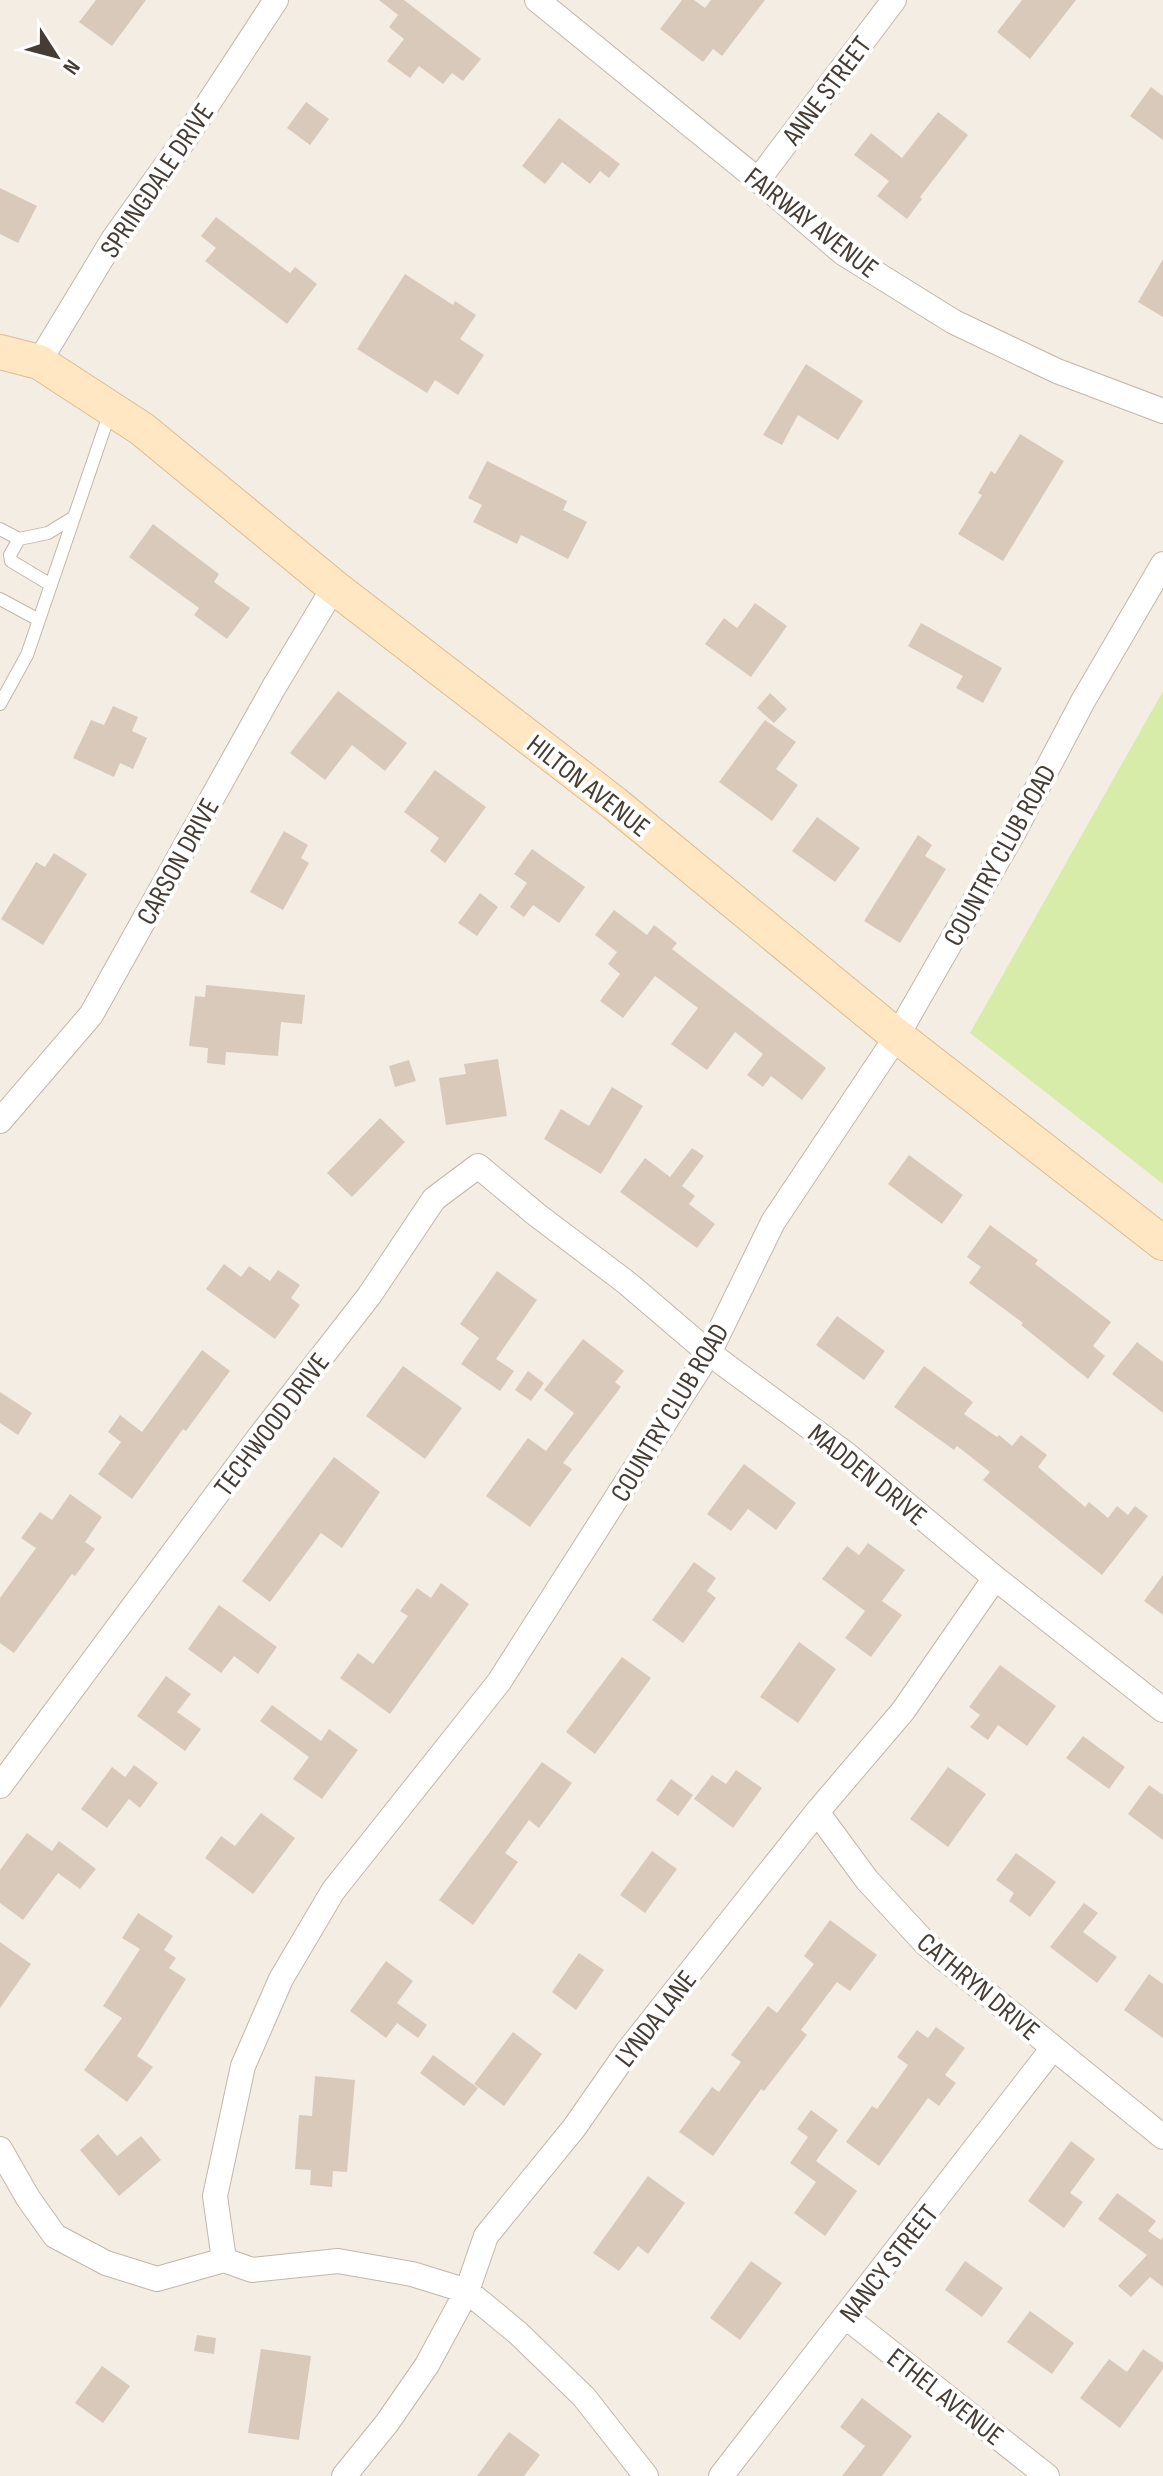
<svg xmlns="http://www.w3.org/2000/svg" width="1163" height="2476" font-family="'Sofia Sans Condensed',sans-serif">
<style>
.green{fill:#d8eca9}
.building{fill:#d9c9bb}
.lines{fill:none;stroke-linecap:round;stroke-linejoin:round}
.lane-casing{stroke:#c3b6a9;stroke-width:14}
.street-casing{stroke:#c3b6a9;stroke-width:26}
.secondary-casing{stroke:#dbbc91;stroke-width:36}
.lane{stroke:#fff;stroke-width:12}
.street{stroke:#fff;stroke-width:24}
.secondary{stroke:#ffe7c3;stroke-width:34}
.labels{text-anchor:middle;stroke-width:8;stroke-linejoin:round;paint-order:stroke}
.street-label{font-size:28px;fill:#463c33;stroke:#fff}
</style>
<rect width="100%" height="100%" fill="#f4ede4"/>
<path class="green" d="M1163 691V1184L970 1033Z"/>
<path class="building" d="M96 0H146L112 46 79 22Z
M379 0H404L481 59 463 81 452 73 443 84 419 66 410 78 387 61 404 39 389 27 398 15Z
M682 0H694L705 8 711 0H765L722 56 713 49 703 62 660 29Z
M1022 0H1076L1030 59 997 32Z
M1151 87 1163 96V140L1130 116Z
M306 102 329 119 310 145 287 128Z
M938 112 968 135 920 197 922 199 907 219 877 196 889 181 854 155 871 133 902 158Z
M559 118 620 164 609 178 600 171 590 184 562 162 545 184 522 166Z
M0 188 37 206 18 243 0 234Z
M216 217 290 273 295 267 317 284 287 324 205 261 216 248 201 236Z
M1163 259V317L1138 302Z
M405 274 453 305 455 301 476 315 460 339 484 355 458 395 435 380 427 393 357 349Z
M806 364 863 401 838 440 798 415 782 445 763 435Z
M1020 434 1064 461 1003 561 958 534 982 495 978 493 991 471 995 474Z
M487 461 567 501 563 510 587 522 568 559 521 535 517 544 473 522 482 505 468 498Z
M153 524 219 574 214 582 250 608 227 639 194 615 199 608 129 557Z
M755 603 787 626 751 677 705 644 724 618 737 628Z
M921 623 1002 668 983 703 956 688 963 676 908 646Z
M338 691 407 743 385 771 352 745 325 780 290 753Z
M770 693 787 709 774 723 757 708Z
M113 706 138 717 132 731 147 738 133 769 120 763 114 777 73 758 91 720 104 725Z
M765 720 796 742 776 769 798 785 772 821 719 782Z
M435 770 486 807 445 863 430 851 439 838 404 812Z
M817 817 860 848 835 882 792 851Z
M284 831 308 845 301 858 309 863 283 910 250 892Z
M918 835 932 845 925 856 946 869 900 943 864 921Z
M532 849 585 887 559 923 533 905 524 917 510 907 527 883 514 874Z
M54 853 87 874 43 945 1 919 36 862 45 867Z
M480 893 498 907 477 936 458 923Z
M614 910 647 935 654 925 677 943 672 949 826 1068 802 1100 771 1076 763 1087 747 1075 763 1054 735 1032 707 1070 671 1044 698 1008 655 976 623 1018 600 1001 620 974 608 964 617 952 595 935Z
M206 985 305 995 302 1024 281 1022 278 1056 226 1052 225 1065 207 1063 208 1048 189 1046 195 996 205 997Z
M498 1059 507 1116 446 1125 439 1078 466 1074 464 1064Z
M409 1060 416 1081 395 1087 389 1066Z
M612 1087 643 1106 601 1174 544 1139 561 1109 589 1126Z
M380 1118 405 1142 352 1197 327 1173Z
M692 1148 704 1156 682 1186 695 1196 689 1204 715 1224 697 1248 620 1192 645 1158 670 1177Z
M909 1155 963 1195 942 1224 888 1184Z
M990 1225 1038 1260 1035 1264 1111 1322 1093 1346 1105 1356 1088 1379 1021 1325 1023 1323 969 1283 981 1267 967 1257Z
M224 1264 241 1277 249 1266 270 1281 278 1270 300 1285 291 1298 300 1305 275 1339 206 1289Z
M497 1271 537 1300 496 1359 514 1371 500 1391 461 1364 479 1338 460 1324Z
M837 1316 885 1351 864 1380 816 1345Z
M583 1339 624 1371 615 1382 621 1387 563 1463 572 1469 530 1527 486 1496 528 1438 546 1451 574 1413 544 1390Z
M1137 1342 1163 1362V1413L1112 1374Z
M202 1350 230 1371 186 1431 183 1429 132 1499 98 1474 121 1442 108 1432 120 1415 142 1432Z
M403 1366 462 1408 425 1459 366 1416Z
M924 1366 973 1402 964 1414 997 1437 999 1435 1012 1446 1021 1435 1047 1455 1038 1467 1085 1507 1089 1502 1108 1518 1117 1506 1128 1515 1135 1506 1148 1516 1102 1575 983 1480 990 1472 957 1446 954 1450 894 1407Z
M528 1371 544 1383 531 1401 515 1390Z
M0 1392 32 1413 18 1435 0 1423Z
M334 1457 380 1492 342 1548 321 1533 270 1602 242 1581Z
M744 1464 796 1503 776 1530 748 1509 731 1531 707 1514Z
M70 1494 102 1517 85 1542 95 1549 75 1576 72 1574 14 1653 0 1643V1598L36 1548 21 1538 40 1512 52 1520Z
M868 1543 905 1570 882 1601 902 1615 871 1657 845 1638 865 1611 822 1579 847 1546 859 1555Z
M694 1562 716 1578 707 1591 716 1598 683 1643 652 1620Z
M1163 1575V1615L1144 1601Z
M441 1583 469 1604 390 1714 340 1678 358 1653 373 1664 408 1616 400 1611 417 1588 431 1598Z
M219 1605 277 1647 258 1674 234 1656 221 1673 188 1649Z
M799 1642 836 1669 798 1723 760 1697Z
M622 1657 651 1678 595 1754 566 1732Z
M1000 1665 1056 1706 1027 1746 998 1725 988 1740 970 1727 980 1715 969 1707Z
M166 1676 191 1694 177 1712 201 1729 185 1751 137 1716Z
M272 1705 321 1741 329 1729 358 1750 322 1799 293 1779 309 1757 260 1721Z
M1083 1736 1125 1767 1109 1789 1066 1758Z
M542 1762 572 1783 539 1828 529 1820 505 1853 518 1862 473 1925 439 1900Z
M134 1765 158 1783 140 1808 129 1799 107 1828 81 1809 112 1767 125 1777Z
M948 1767 986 1794 948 1847 910 1819Z
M736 1770 762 1788 733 1828 694 1799 712 1775 726 1784Z
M671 1779 693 1795 678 1816 656 1800Z
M1149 1785 1163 1795V1840L1128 1814Z
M261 1813 295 1838 253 1894 205 1858 221 1836 235 1846Z
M27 1833 52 1851 59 1841 96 1869 80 1889 58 1873 23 1920 0 1903V1870Z
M652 1851 677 1869 645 1913 620 1895Z
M1016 1853 1056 1882 1030 1917 1009 1901 1014 1893 996 1880Z
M1084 1903 1098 1913 1083 1932 1117 1957 1097 1983 1050 1947Z
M138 1913 173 1936 164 1950 176 1958 169 1968 186 1979 137 2056 153 2067 127 2102 84 2070 122 2018 103 2006 140 1949 122 1938Z
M830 1920 877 1955 850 1991 837 1982 801 2030 807 2035 764 2091 761 2089 713 2156 679 2132 712 2087 719 2092 741 2062 731 2055 768 2006 777 2013 814 1964 804 1956Z
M0 1942 31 1964 0 2008Z
M579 1953 604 1970 576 2010 552 1992Z
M386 1961 413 1981 397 2003 427 2025 418 2038 397 2023 386 2038 350 2011Z
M1149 1974 1163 1984V2038L1124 2010Z
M936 2027 965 2048 945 2075 956 2083 939 2106 928 2098 879 2166 846 2142 872 2106 877 2109 908 2065 897 2057 917 2030 928 2038Z
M513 2032 542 2054 504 2106 474 2084Z
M433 2055 478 2088 464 2106 420 2073Z
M315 2076 355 2080 347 2172 333 2171 332 2187 310 2185 311 2170 295 2169 299 2115 312 2116Z
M811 2110 838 2130 816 2161 857 2191 825 2236 794 2213 816 2182 790 2163 808 2137 797 2129Z
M98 2134 117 2156 141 2136 161 2160 119 2196 80 2150Z
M1071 2141 1095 2159 1070 2193 1083 2202 1064 2228 1028 2201Z
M648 2176 685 2203 648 2254 638 2246 619 2271 593 2253Z
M1117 2193 1156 2221 1148 2231 1161 2240 1163 2237V2287L1150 2277 1131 2297 1118 2286 1147 2255 1098 2219Z
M751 2261 782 2283 740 2340 710 2318Z
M965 2261 1003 2288 982 2317 945 2290Z
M1030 2311 1074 2343 1052 2374 1007 2342Z
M197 2335 216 2338 214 2354 194 2351Z
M261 2349 311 2356 299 2440 248 2433Z
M1143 2349 1163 2363V2369L1120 2428 1080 2398 1109 2359 1127 2372Z
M102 2366 130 2386 103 2423 75 2403Z
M862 2398 912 2436 882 2476H842L865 2446 840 2427Z
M509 2432 540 2455 524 2476H477Z"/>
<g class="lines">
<defs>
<path id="lane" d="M0 529 19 539 48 533 74 517
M19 539 10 555 11 561 51 585
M0 599 39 620 27 655 0 704
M39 620 110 412"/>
<path id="street" d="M537 0 758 180 843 253 954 322 1057 371 1163 411
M758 180 894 0
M39 362 114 238 187 136 276 0
M0 1121 91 1015 274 687 334 587
M0 1786 260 1436 369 1296 434 1199 478 1166 537 1215 627 1283 709 1353 846 1454 995 1578 1163 1710
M817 1812 867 1880 926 1944 1163 2137
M0 2149 28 2198 55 2236 106 2263 157 2279 224 2260 252 2270 338 2261 412 2274 467 2291 518 2333 584 2397 646 2476
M224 2260 215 2196 243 2066 281 1979 333 1891 499 1682 709 1353 773 1222 897 1036 1015 830 1083 701 1163 564
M846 2317 1047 2476
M344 2476 387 2423 427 2365 467 2291 486 2236 574 2128 627 2052 817 1812 903 1711 995 1578
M721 2476 1053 2048"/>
<path id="secondary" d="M0 352 39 362 142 429 334 587 614 803 897 1036 1163 1243"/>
</defs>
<use href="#lane" class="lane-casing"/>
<use href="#street" class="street-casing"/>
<use href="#secondary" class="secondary-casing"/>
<use href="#lane" class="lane"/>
<use href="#street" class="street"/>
<use href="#secondary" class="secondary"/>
</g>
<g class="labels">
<g class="street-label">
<text transform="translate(826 90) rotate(-53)" y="10">ANNE STREET</text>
<text transform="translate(156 180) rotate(-56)" y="10">SPRINGDALE DRIVE</text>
<text transform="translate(812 222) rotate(38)" y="10">FAIRWAY AVENUE</text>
<text transform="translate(589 785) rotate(38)" y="10">HILTON AVENUE</text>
<text transform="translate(999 855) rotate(-61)" y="10">COUNTRY CLUB ROAD</text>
<text transform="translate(177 861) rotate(-61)" y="10">CARSON DRIVE</text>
<text transform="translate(669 1412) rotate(-59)" y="10">COUNTRY CLUB ROAD</text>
<text transform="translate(271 1424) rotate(-53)" y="10">TECHWOOD DRIVE</text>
<text transform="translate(868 1474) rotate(39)" y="10">MADDEN DRIVE</text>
<text transform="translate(979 1986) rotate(40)" y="10">CATHRYN DRIVE</text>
<text transform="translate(655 2018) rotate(-52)" y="10">LYNDA LANE</text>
<text transform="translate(888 2263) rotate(-52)" y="10">NANCY STREET</text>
<text transform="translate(946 2396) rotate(38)" y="10">ETHEL AVENUE</text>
</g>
</g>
<g transform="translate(56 56) rotate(126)" stroke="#ffffff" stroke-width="6" paint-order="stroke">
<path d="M0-6L14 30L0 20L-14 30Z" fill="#463c33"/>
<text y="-12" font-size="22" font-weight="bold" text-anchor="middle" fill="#463c33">N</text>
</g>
</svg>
